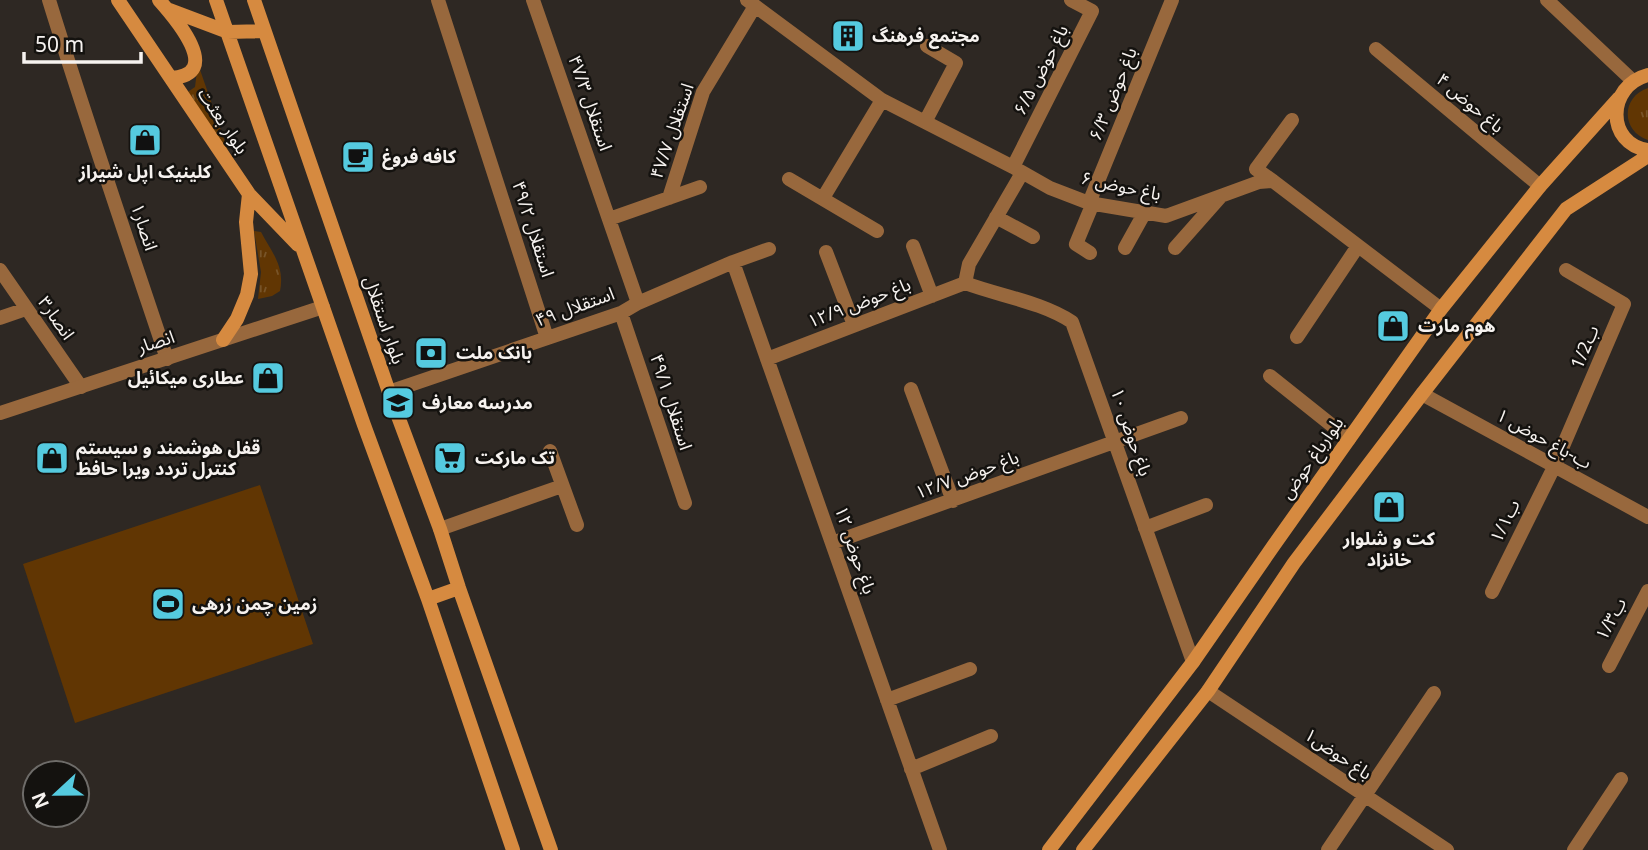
<svg xmlns="http://www.w3.org/2000/svg" width="1648" height="850" font-family="Georgia,'Noto Sans Arabic',serif">
<style>
.grass{fill:url(#grass-tufts)}
.pitch{fill:#613603}
.lines{fill:none;stroke-linecap:round;stroke-linejoin:round}
.minor{stroke:#98683d;stroke-width:14}
.tertiary{stroke:#98683d;stroke-width:14}
.secondary{stroke:#d68a40;stroke-width:14}
.labels{text-anchor:middle;stroke-width:5;stroke-linejoin:round;paint-order:stroke}
.poi-label{font-size:18px;font-weight:bold;fill:#f6f2ef;stroke:#14120f;text-anchor:start}
.street-label{font-size:18px;fill:#f6f2ef;stroke:#14120f}
</style>
<defs>
<pattern id="grass-tufts" width="24" height="20" patternUnits="userSpaceOnUse" patternTransform="scale(1.75)"><rect width="24" height="20" fill="#613603"/><path d="M3 7l-1-3M5 7V3M7 7l1-3M15 17l-1-3M17 17v-4M19 17l1-3" fill="none" stroke="#785428"/></pattern>
</defs>
<rect width="100%" height="100%" fill="#2e2823"/>
<path class="grass" d="M198 64 235 171 182 96 195 87Z
M1648 88V140C1621 131 1621 97 1648 88Z
M254 231 261 232C272 253 285 266 280 291L272 296 258 299 261 272Z"/>
<path class="pitch" d="M260 485 313 644 75 723 23 564Z"/>
<g class="lines">
<path class="minor" d="M49 0C86 120 127 239 167 359
M438 0 547 338
M533 0 638 303
M747 0 882 100 1013 167 1050 188 1089 203 1166 216 1259 182 1273 181 1441 309
M1547 0 1633 81
M1376 49 1540 186
M925 122 956 63 927 46
M1013 167 1092 11 1071 0
M789 179 877 231
M1273 181 1256 169 1292 120
M669 198 703 92 755 6
M823 198 882 100
M1089 203 1172 0
M996 217 1033 237
M609 219 700 187
M913 246 932 296
M1125 248 1145 212
M1175 248 1221 196
M826 252 854 325
M1090 253 1076 244 1093 203
M733 262 940 850
M0 270 81 387
M965 283C1000 296 1042 302 1072 322L1193 662
M965 283 969 264 1022 173
M621 313 685 503
M0 318 26 309
M1297 337 1358 246
M767 359 965 283
M1270 376 1349 439
M911 389 953 501
M389 392 621 313 638 303 733 262 769 249
M1422 394 1648 517
M550 451 577 525
M1145 528 1206 505
M440 529 562 486
M832 543 1181 418
M1492 592 1554 467 1624 304 1566 270
M1609 666 1648 591
M1208 691 1447 850
M887 700 970 669
M911 769 991 736
M1328 850 1434 693
M1574 850 1621 779"/>
<path class="tertiary" d="M0 413 323 307"/>
<path class="secondary" d="M118 0 249 194 298 245
M159 0C176 19 224 75 171 78
M216 0 364 425 428 599 513 850
M254 0 389 392 440 529 459 588 551 850
M167 9 228 32 263 31
M1648 75C1606 86 1606 144 1648 150
M223 340 237 319 247 295 251 274 246 222 249 194
M428 599 459 588
M1049 850 1193 662 1274 545 1441 309 1540 186 1619 98
M1083 850 1208 691 1294 563 1422 394 1566 209 1648 156"/>
</g>
<defs>
<symbol id="building-square" viewBox="-11 -11 22 22"><rect x="-9" y="-9" width="18" height="18" rx="4" fill="#55cadf" stroke="#14120f"/><path d="M-4-6H4V6H1V3H-1V6H-4ZM-2.5-4.3h1.7v1.8h-1.7ZM.8-4.3h1.7v1.8H.8ZM-2.5-1h1.7V.8h-1.7ZM.8-1h1.7V.8H.8Z" fill="#111"/></symbol>
<symbol id="shop-square" viewBox="-11 -11 22 22"><rect x="-9" y="-9" width="18" height="18" rx="4" fill="#55cadf" stroke="#14120f"/><path d="M-5-2.5h2.3a2.7 3.5 0 0 1 5.4 0H5L5.5 6h-11ZM-1.5-2.5h3a1.5 2.3 0 0 0-3 0Z" fill="#111"/></symbol>
<symbol id="cafe-square" viewBox="-11 -11 22 22"><rect x="-9" y="-9" width="18" height="18" rx="4" fill="#55cadf" stroke="#14120f"/><path d="M-5.5-4.5H6V0H3Q3 3.5 0 3.5H-2.5Q-5.5 3.5-5.5 0ZM3-3.2v2h1.7v-2ZM-6 4.5H4V6H-6Z" fill="#111"/></symbol>
<symbol id="bank-square" viewBox="-11 -11 22 22"><rect x="-9" y="-9" width="18" height="18" rx="4" fill="#55cadf" stroke="#14120f"/><path d="M-6-4H6V4H-6ZM0-2.3a2.3 2.3 0 1 0 0 4.6a2.3 2.3 0 1 0 0-4.6Z" fill="#111"/></symbol>
<symbol id="school-square" viewBox="-11 -11 22 22"><rect x="-9" y="-9" width="18" height="18" rx="4" fill="#55cadf" stroke="#14120f"/><path d="M0-5L7-2L0 1L-7-2ZM-4 1L0 2.5L4 1V4Q0 6-4 4Z" fill="#111"/></symbol>
<symbol id="supermarket-square" viewBox="-11 -11 22 22"><rect x="-9" y="-9" width="18" height="18" rx="4" fill="#55cadf" stroke="#14120f"/><path d="M-6-5.5h2.5l.6 2H6L4.5 2H-2.5L-4.4-4H-6ZM-1.5 3.2a1.3 1.3 0 1 0 .1 0ZM3 3.2a1.3 1.3 0 1 0 .1 0Z" fill="#111"/></symbol>
<symbol id="stadium-square" viewBox="-11 -11 22 22"><rect x="-9" y="-9" width="18" height="18" rx="4" fill="#55cadf" stroke="#14120f"/><path d="M0-5a6.5 5 0 1 0 0 10a6.5 5 0 1 0 0-10ZM-3.5-1.8h7v3.6h-7Z" fill="#111"/></symbol>
</defs>
<g fill-rule="evenodd">
<use href="#building-square" x="829" y="17" width="38" height="38"/>
<use href="#shop-square" x="126" y="121" width="38" height="38"/>
<use href="#cafe-square" x="339" y="138" width="38" height="38"/>
<use href="#shop-square" x="1374" y="307" width="38" height="38"/>
<use href="#bank-square" x="412" y="334" width="38" height="38"/>
<use href="#shop-square" x="249" y="359" width="38" height="38"/>
<use href="#school-square" x="379" y="384" width="38" height="38"/>
<use href="#shop-square" x="33" y="439" width="38" height="38"/>
<use href="#supermarket-square" x="431" y="439" width="38" height="38"/>
<use href="#shop-square" x="1370" y="488" width="38" height="38"/>
<use href="#stadium-square" x="149" y="585" width="38" height="38"/>
</g>
<g class="labels">
<g class="poi-label">
<text x="872" y="42">مجتمع فرهنگ</text>
<text x="382" y="163">کافه فروغ</text>
<text x="145" y="178" text-anchor="middle">کلینیک اپل شیراز</text>
<text x="1418" y="332">هوم مارت</text>
<text x="456" y="359">بانک ملت</text>
<text x="244" y="384" text-anchor="end">عطاری میکائیل</text>
<text x="422" y="409">مدرسه معارف</text>
<text x="76" y="454">قفل هوشمند و سیستم<tspan x="76" dy="21">کنترل تردد ویرا حافظ</tspan></text>
<text x="475" y="464">تک مارکت</text>
<text x="1389" y="545" text-anchor="middle">کت و شلوار<tspan x="1389" dy="21">خانزاد</tspan></text>
<text x="192" y="610">زمین چمن زرهی</text>
</g>
<g class="street-label">
<text transform="translate(1041 70) rotate(-63)" y="6">۶/۵ باغ حوض</text>
<text transform="translate(1113 94) rotate(-68)" y="6">۶/۳ باغ حوض</text>
<text transform="translate(590 103) rotate(71)" y="6">۴۷/۳ استقلال</text>
<text transform="translate(1470 103) rotate(40)" y="6">۴ باغ حوض</text>
<text transform="translate(223 121) rotate(56)" y="6">بلوار بعثت</text>
<text transform="translate(672 131) rotate(-71)" y="6">۴۷/۷ استقلال</text>
<text transform="translate(1121 186) rotate(12)" y="6">۶ باغ حوض</text>
<text transform="translate(144 227) rotate(72)" y="6">انصار۱</text>
<text transform="translate(533 229) rotate(72)" y="6">۴۹/۲ استقلال</text>
<text transform="translate(859 303) rotate(-21)" y="6">۱۲/۹ باغ حوض</text>
<text transform="translate(575 307) rotate(-20)" y="6">۴۹ استقلال</text>
<text transform="translate(56 318) rotate(55)" y="6">انصار۳</text>
<text transform="translate(384 320) rotate(71)" y="6">بلوار استقلال</text>
<text transform="translate(156 342) rotate(-18)" y="6">انصار</text>
<text transform="translate(1585 347) rotate(-67)" y="6">1/2ب</text>
<text transform="translate(671 402) rotate(72)" y="6">۴۹/۱ استقلال</text>
<text transform="translate(1131 432) rotate(71)" y="6">۱۰ باغ حوض</text>
<text transform="translate(1544 439) rotate(29)" y="6">۱ ب-باغ حوض</text>
<text transform="translate(1312 458) rotate(-55)" y="6">بلوارباغ حوض</text>
<text transform="translate(967 475) rotate(-20)" y="6">۱۲/۷ باغ حوض</text>
<text transform="translate(1505 521) rotate(-64)" y="6">ب۱/۱</text>
<text transform="translate(855 550) rotate(71)" y="6">۱۲ باغ حوض</text>
<text transform="translate(1611 619) rotate(-62)" y="6">ب۱/۳</text>
<text transform="translate(1338 754) rotate(34)" y="6">باغ حوض۱</text>
</g>
</g>
<g transform="translate(56 794) rotate(248)"><circle r="33" fill="#14120f" stroke="#6e6c69" stroke-width="2"/>
<path d="M0-5L12 26L0 18L-12 26Z" fill="#55cadf"/>
<text y="-10" font-size="19" font-weight="bold" text-anchor="middle" fill="#f6f2ef">N</text>
</g>
<path d="M24 52v10h117v-10" fill="none" stroke="#f6f2ef" stroke-width="3.5"/>
<text x="35" y="52" font-size="21" fill="#f6f2ef" stroke="#14120f" stroke-width="5" paint-order="stroke">50 m</text>
</svg>
